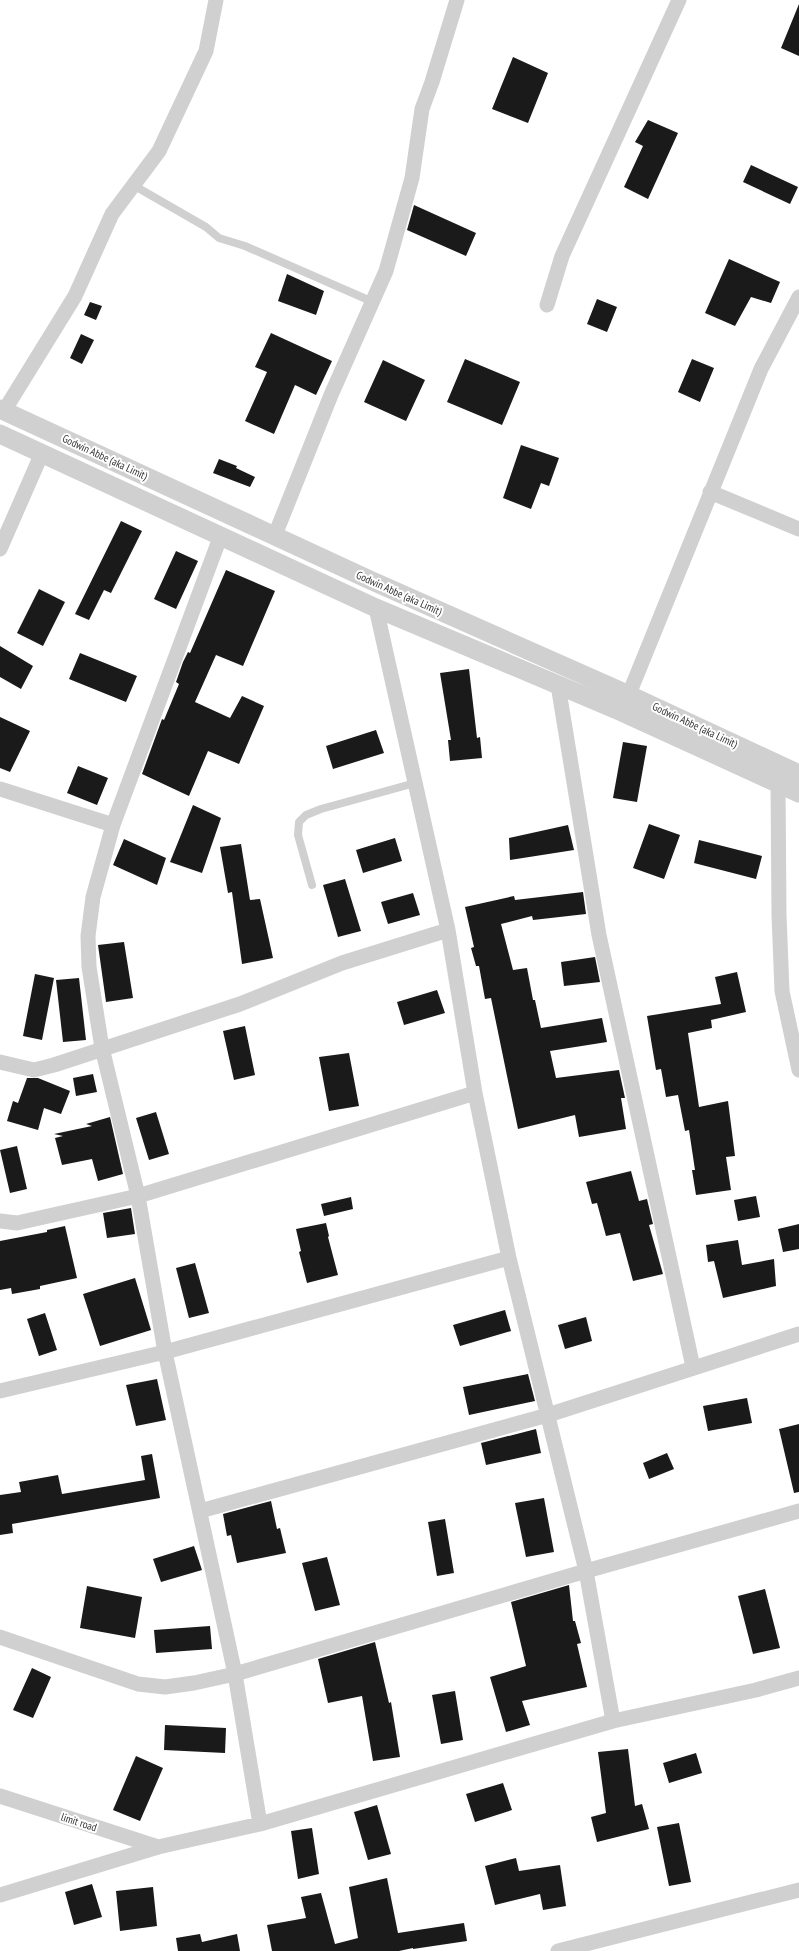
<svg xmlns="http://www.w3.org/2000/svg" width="799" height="1951" font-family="'PT Sans Narrow',sans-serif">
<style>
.building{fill:#1a1a1a}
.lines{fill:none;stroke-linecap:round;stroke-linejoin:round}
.service{stroke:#d0d0d0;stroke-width:8}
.minor{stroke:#d0d0d0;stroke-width:15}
.tertiary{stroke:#d0d0d0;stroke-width:19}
.labels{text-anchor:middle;stroke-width:4;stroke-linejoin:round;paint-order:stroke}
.street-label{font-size:11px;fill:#333;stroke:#fff}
</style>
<rect width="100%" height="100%" fill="#fff"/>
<path class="building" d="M799 4V56L781 48Z
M513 57 548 73 528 123 492 109Z
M648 120 678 133 648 199 624 187 643 146 635 142Z
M751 165 798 187 790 204 743 182Z
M414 205 476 233 466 256 407 230Z
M729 259 780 282 771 303 751 297 735 326 705 313Z
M287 274 324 291 316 315 278 301Z
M597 299 617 307 607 332 587 324Z
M90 302 102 306 96 320 84 315Z
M271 333 332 361 316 395 295 385 274 434 245 421 267 372 255 367Z
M81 334 94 340 82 364 70 358Z
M465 359 520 382 502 425 447 402Z
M692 359 714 368 700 402 678 392Z
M383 360 425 380 406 421 364 402Z
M521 445 559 458 549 486 541 483 531 509 503 498Z
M219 459 237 466 236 468 255 477 250 487 213 473Z
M121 521 142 531 111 593 104 590 89 620 75 614Z
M176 551 198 561 176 609 154 599Z
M226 570 275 591 243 666 216 655 195 702 230 718 242 696 264 706 239 764 208 751 189 796 142 774 162 719 164 720 179 684 176 682 183 662 188 652 190 653Z
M39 589 65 602 43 646 17 633Z
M0 646 33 666 21 689 0 677Z
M80 653 137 676 126 702 69 679Z
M469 669 477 738 480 737 482 758 450 761 448 740H451L440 673Z
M0 717 30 731 10 772 0 768Z
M376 730 384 753 333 769 326 746Z
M623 742 647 746 637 802 613 798Z
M78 766 108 778 97 805 67 793Z
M193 805 221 818 202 873 170 862Z
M649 824 680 835 664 879 633 868Z
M568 825 574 850 510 860 509 838Z
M395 838 402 861 363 873 356 850Z
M124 839 166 858 157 885 113 865Z
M699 840 762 856 756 879 694 863Z
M241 844 250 900 260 899 273 958 242 964 232 892 228 893 220 847Z
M345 879 361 931 338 937 323 885Z
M583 892 586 914 533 920 532 916 501 924 513 970 527 968 533 1000H535L541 1028 602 1018 607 1042 550 1051 556 1078 619 1070 625 1098H621L626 1129 579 1137 575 1115 518 1129 491 998 485 999 479 966H476L471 948 474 947 465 907 514 896 515 900Z
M413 893 420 915 388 924 381 902Z
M124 942 133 998 106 1002 98 945Z
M595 957 600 982 564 986 561 962Z
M737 972 746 1012 711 1020 712 1028 688 1033 699 1107 728 1101 735 1156 726 1157 731 1190 696 1195 692 1170H695L689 1130 685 1131 678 1095 666 1097 661 1069 656 1070 647 1016 721 1004 715 977Z
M35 974 54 978 42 1040 23 1036Z
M79 978 86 1040 63 1042 56 980Z
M437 990 445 1013 404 1025 397 1002Z
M245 1026 255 1075 234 1080 223 1031Z
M349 1053 359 1106 329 1111 319 1057Z
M93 1074 97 1092 76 1096 73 1078Z
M27 1078H38L70 1091 61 1114 44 1108 38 1130 7 1121 13 1101 18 1103Z
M156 1112 169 1154 149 1160 136 1118Z
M110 1117 123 1174 98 1181 92 1159 62 1165 55 1138 63 1136 54 1134 92 1126 86 1124Z
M17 1146 27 1189 10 1193 0 1150Z
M631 1171 639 1201 647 1199 653 1224 649 1225 663 1274 633 1281 620 1233 606 1236 597 1203 592 1204 586 1182Z
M756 1196 760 1217 738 1221 734 1200Z
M351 1197 353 1209 324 1216 321 1204Z
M131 1208 135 1234 107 1238 103 1213Z
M326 1223 329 1236 328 1237 338 1275 307 1283 299 1252 301 1251 296 1229Z
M799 1224V1249L783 1252 778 1229Z
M65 1226 77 1278 40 1286V1289L12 1294 11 1288 0 1290V1241L47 1232V1230Z
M738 1240 742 1265 774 1259 776 1286 723 1298 714 1261 708 1262 706 1245Z
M195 1263 209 1313 189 1318 176 1268Z
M135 1278 151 1330 100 1346 83 1294Z
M505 1310 511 1331 460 1346 453 1325Z
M45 1313 57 1350 39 1356 27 1319Z
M586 1317 592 1341 565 1349 558 1325Z
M528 1374 535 1401 469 1415 463 1387Z
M157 1379 166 1420 136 1426 126 1385Z
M747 1398 752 1423 708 1431 703 1406Z
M799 1424V1492L794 1493 779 1429Z
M536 1429 541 1453 486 1465 481 1443Z
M667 1453 674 1469 649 1479 643 1463Z
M152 1454 160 1498 12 1524 13 1533 0 1535V1495L21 1492 19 1482 58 1475 62 1494 145 1480 141 1456Z
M544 1498 554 1552 526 1557 515 1503Z
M271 1501 277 1529 280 1528 286 1553 237 1563 231 1535 227 1536 223 1514Z
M445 1519 454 1573 437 1576 428 1522Z
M194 1546 202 1570 161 1582 153 1559Z
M327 1557 340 1605 315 1611 302 1563Z
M569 1585 573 1621H575L581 1643 577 1644 587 1687 522 1701 530 1725 506 1732 490 1677 526 1666 511 1602Z
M87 1586 142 1597 135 1638 80 1628Z
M765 1589 780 1648 753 1654 738 1596Z
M210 1626 212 1649 156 1653 154 1630Z
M375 1642 389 1703 391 1702 400 1757 373 1761 362 1696 328 1703 318 1659Z
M32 1668 51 1677 33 1718 13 1710Z
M455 1691 463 1740 441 1744 432 1695Z
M165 1725 226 1728 225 1753 164 1750Z
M628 1749 635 1806 642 1804 649 1829 597 1842 591 1817 606 1813 598 1752Z
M696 1753 702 1773 669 1783 663 1763Z
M136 1756 163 1768 140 1821 113 1810Z
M503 1783 512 1810 475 1822 466 1794Z
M377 1805 391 1854 368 1860 354 1812Z
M679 1823 691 1882 669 1886 657 1827Z
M312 1828 319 1874 298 1879 291 1831Z
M516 1858 519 1871 560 1865 566 1906 543 1910 540 1894 495 1905 485 1866Z
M387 1878 398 1933 464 1923 467 1941 413 1949V1948L399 1951H272L267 1925 306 1918 301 1897 321 1893 335 1944 358 1938 349 1887Z
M92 1884 102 1917 74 1925 65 1892Z
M153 1887 157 1926 120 1931 116 1891Z
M200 1934 202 1942 237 1934 240 1951H178L176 1938Z"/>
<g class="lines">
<path class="service" d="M133 185 206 227 219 238 245 246 373 302
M312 885 298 835 299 822 306 815 321 809 415 783"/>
<path class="minor" d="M547 305 562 256 679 0
M4 411 75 296 112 214 159 151 206 51 216 0
M710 492 799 529
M221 535 113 825 93 897 88 936 89 967 102 1048 138 1196 165 1352 235 1674 260 1824
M275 535 331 395 386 271 412 178 422 109 432 82 457 0
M0 549 42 453
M376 608 448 930 475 1093 509 1258 586 1571 613 1721
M558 685 599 935 693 1367
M625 704 761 369 799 297
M778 784 779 915 782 991 799 1070
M0 789 113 825
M0 1062 34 1070 54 1065 240 1004 342 963 448 930
M0 1221 17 1223 138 1196 475 1093
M0 1391 165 1352 509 1258
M200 1511 548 1415 799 1334
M0 1637 138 1684 165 1687 194 1683 235 1674 586 1571 799 1511
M0 1796 158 1847
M0 1895 158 1847 260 1824 613 1721 756 1690 799 1678
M558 1951 799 1890"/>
<path class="tertiary" d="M0 409 370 580 629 695 799 774
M0 434 376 608 622 712 799 793"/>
</g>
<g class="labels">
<g class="street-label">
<text transform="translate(105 457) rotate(25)" y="4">Godwin Abbe (aka Limit)</text>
<text transform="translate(399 593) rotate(24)" y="4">Godwin Abbe (aka Limit)</text>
<text transform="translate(695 725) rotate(25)" y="4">Godwin Abbe (aka Limit)</text>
<text transform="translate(79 1822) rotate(18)" y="4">limit road</text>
</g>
</g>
</svg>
